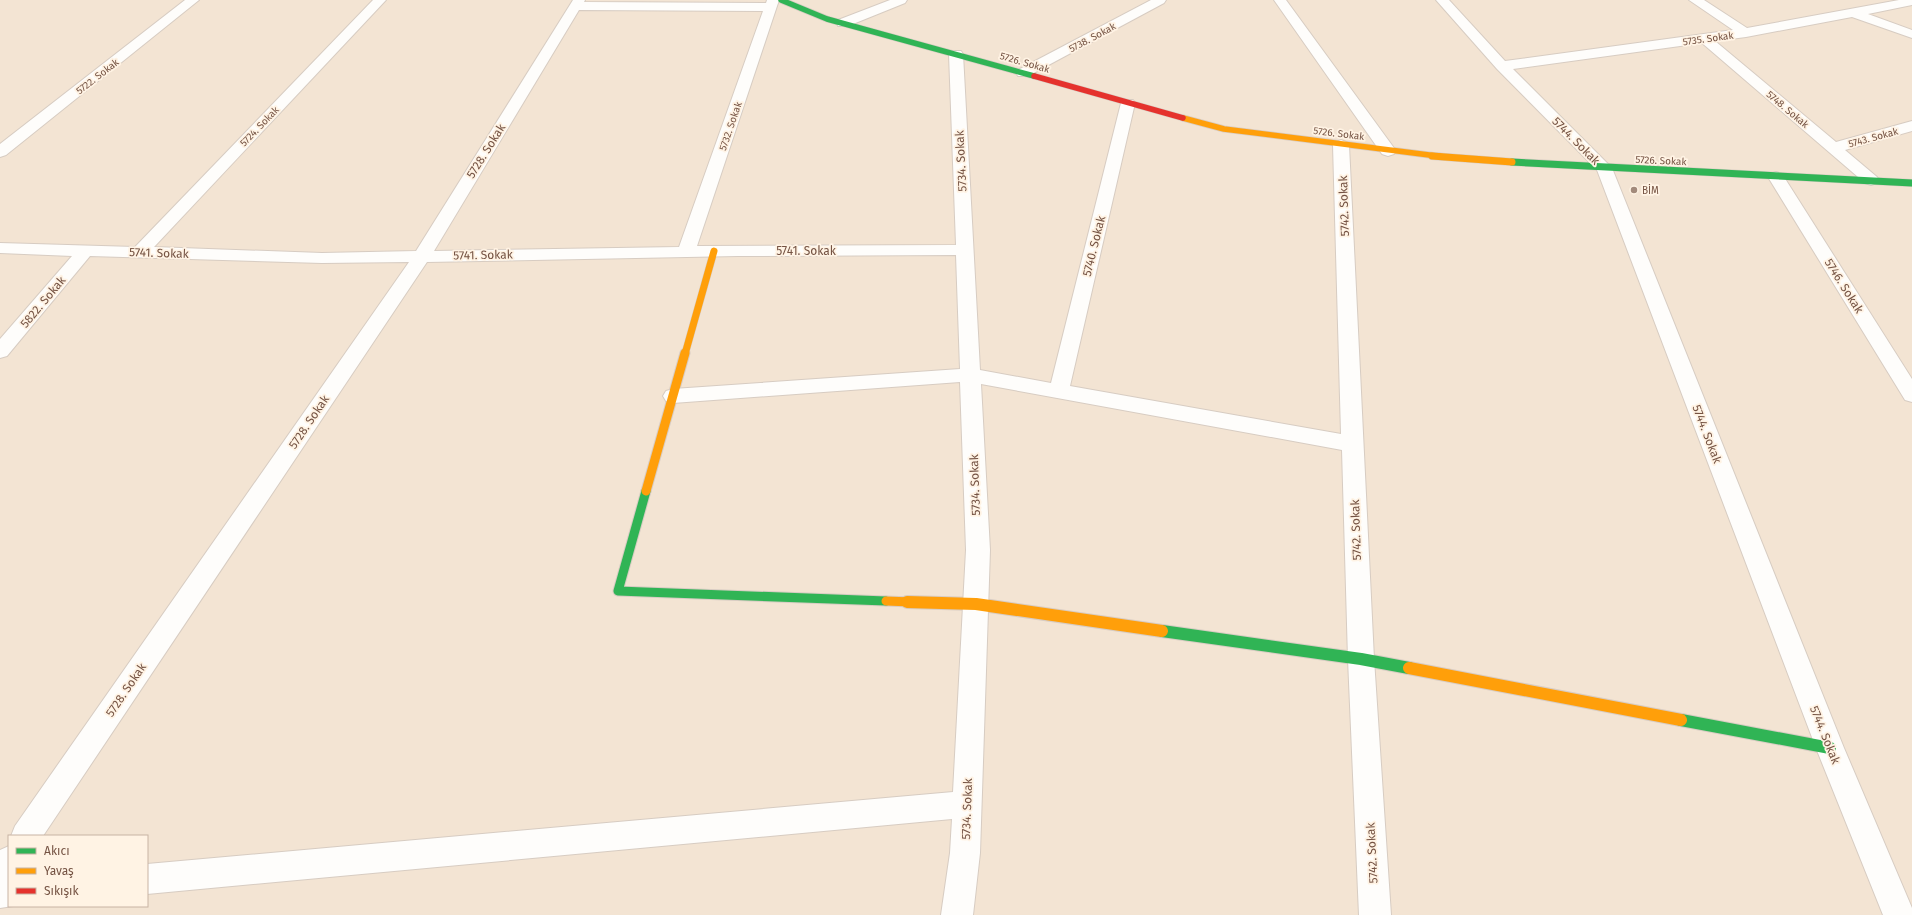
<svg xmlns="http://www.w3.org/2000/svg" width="1912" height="915" font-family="'Fira Sans',sans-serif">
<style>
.residential{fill:#f3e4d3;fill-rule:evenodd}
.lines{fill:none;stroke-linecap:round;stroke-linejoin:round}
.street-casing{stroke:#d7ccc2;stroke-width:2}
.fast-far3-casing{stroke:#d8ccc3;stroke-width:7}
.fast-far2-casing{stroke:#d8ccc3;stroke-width:8}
.fast-far1-casing{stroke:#d8ccc3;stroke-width:11}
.fast-casing{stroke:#d8ccc3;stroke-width:14}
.slow-far3-casing{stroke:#d8ccc3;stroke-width:7}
.slow-far2-casing{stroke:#d8ccc3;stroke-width:8}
.slow-far1-casing{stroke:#d8ccc3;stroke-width:11}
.slow-casing{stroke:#d8ccc3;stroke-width:14}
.jam-casing{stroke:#d8ccc3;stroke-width:7}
.street{fill:#fefdfb;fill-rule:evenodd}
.fast-far3{stroke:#30b455;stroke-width:5.5}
.fast-far2{stroke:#30b455;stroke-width:7}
.fast-far1{stroke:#30b455;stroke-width:9}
.fast{stroke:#30b455;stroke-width:12}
.slow-far3{stroke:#ff9f0a;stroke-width:5.5}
.slow-far2{stroke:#ff9f0a;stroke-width:7}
.slow-far1{stroke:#ff9f0a;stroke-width:9}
.slow{stroke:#ff9f0a;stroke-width:12}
.jam{stroke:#e5322d;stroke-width:5.5}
.poi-dot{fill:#a28a7b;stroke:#fff3e4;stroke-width:1.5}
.labels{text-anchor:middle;stroke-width:3.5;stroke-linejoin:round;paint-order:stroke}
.far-street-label{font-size:10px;fill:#755343;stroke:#fff3e4}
.far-poi-label{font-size:10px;fill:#755343;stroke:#fff3e4;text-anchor:start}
.street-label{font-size:12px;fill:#755343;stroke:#fff3e4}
</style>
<rect width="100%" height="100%" fill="#f6efe4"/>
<path class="residential" d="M0 0H1912V915H0ZM9 836H147V906H9Z"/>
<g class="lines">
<defs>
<path id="street" d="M185 0H199L6 155 0 157V144Z
M373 0H386L154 247 322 253 416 251 573 0H585L584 2 766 3 767 0H779L697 246 956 245 949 54 951 51H961L963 54 980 370 1051 383 1121 103 1123 100H1133L1135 103 1070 386 1341 434 1333 145 1336 142 1341 140 1346 142 1349 145 1374 659 1391 915H1359L1348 659 1342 450 981 384 990 550 980 853 973 915H941L950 853 952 819 147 894V864L953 792 966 550 960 382 673 403 666 401 663 396 666 391 673 389 960 369 956 255 738 256 427 262 43 836H11L15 826 409 262 322 263 90 256 7 356 0 358V339L72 256 0 253V243L135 247ZM579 10 763 11 679 247 434 251Z
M890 0H907L905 3 848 26H838L837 23 838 20Z
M1151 0H1166L1164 3 1028 76H1018L1016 73 1018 70Z
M1274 0H1286L1394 148 1396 151 1394 154 1388 156 1382 154Z
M1436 0H1449L1505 61 1733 30 1689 0H1704L1747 28 1899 0H1912V5L1868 14 1912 30V38L1852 17 1746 37 1715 41 1836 142 1912 121V131L1845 150 1877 177 1879 180 1877 183 1871 185 1865 183 1702 43 1513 69 1612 168 1844 748 1912 908V915H1883L1816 748 1597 170 1497 69Z
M1776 172 1782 174 1784 177 1912 379V402L1905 400 1768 177 1770 174Z
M9 846V906H13L0 908V850Z"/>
<path id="fast-far3" d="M781 0 827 19 1034 76"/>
<path id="fast-far2" d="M1512 162 1912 183"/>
<path id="fast-far1" d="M646 491 618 591 886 601"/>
<path id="fast" d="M1162 631 1361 659 1409 668
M1681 720 1830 748"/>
<path id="slow-far3" d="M1183 118 1224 129 1445 157"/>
<path id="slow-far2" d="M1432 156 1512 162
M685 354 714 251"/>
<path id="slow-far1" d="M646 491 685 353
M886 601 937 603"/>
<path id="slow" d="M907 602 976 604 1162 631
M1409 668 1681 720"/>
<path id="jam" d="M1034 76 1183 118"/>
</defs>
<use href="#street" class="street-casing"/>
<use href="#fast-far3" class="fast-far3-casing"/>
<use href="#fast-far2" class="fast-far2-casing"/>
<use href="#fast-far1" class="fast-far1-casing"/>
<use href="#fast" class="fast-casing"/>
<use href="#slow-far3" class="slow-far3-casing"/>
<use href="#slow-far2" class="slow-far2-casing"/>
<use href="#slow-far1" class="slow-far1-casing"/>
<use href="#slow" class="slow-casing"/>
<use href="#jam" class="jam-casing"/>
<use href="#street" class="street"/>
<use href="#fast-far3" class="fast-far3"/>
<use href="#fast-far2" class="fast-far2"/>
<use href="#fast-far1" class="fast-far1"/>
<use href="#fast" class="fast"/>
<use href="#slow-far3" class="slow-far3"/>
<use href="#slow-far2" class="slow-far2"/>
<use href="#slow-far1" class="slow-far1"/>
<use href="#slow" class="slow"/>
<use href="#jam" class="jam"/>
</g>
<circle class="poi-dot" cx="1634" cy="190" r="4"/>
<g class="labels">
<g class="far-street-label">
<text transform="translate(1092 37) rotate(-28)" y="4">5738. Sokak</text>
<text transform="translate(1708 38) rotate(-8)" y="4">5735. Sokak</text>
<text transform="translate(1025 62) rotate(16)" y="4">5726. Sokak</text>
<text transform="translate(97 76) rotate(-38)" y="4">5722. Sokak</text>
<text transform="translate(1788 109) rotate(40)" y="4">5748. Sokak</text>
<text transform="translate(259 126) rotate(-46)" y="4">5724. Sokak</text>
<text transform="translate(730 126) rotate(-71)" y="4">5732. Sokak</text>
<text transform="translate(1339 133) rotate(7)" y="4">5726. Sokak</text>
<text transform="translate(1873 137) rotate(-15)" y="4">5743. Sokak</text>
<text transform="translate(1661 160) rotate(3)" y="4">5726. Sokak</text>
</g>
<g class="far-poi-label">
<text x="1642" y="194">BİM</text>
</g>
<g class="street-label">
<text transform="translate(1576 141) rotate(45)" y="4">5744. Sokak</text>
<text transform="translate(486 151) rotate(-58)" y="4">5728. Sokak</text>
<text transform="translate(961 161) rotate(-93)" y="4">5734. Sokak</text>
<text transform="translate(1344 206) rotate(-92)" y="4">5742. Sokak</text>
<text transform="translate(1094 246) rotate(-76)" y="4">5740. Sokak</text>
<text x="806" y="255">5741. Sokak</text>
<text transform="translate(159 253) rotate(2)" y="4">5741. Sokak</text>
<text transform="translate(483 255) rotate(-1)" y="4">5741. Sokak</text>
<text transform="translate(1844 286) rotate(58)" y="4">5746. Sokak</text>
<text transform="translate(43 302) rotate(-50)" y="4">5822. Sokak</text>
<text transform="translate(309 422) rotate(-56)" y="4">5728. Sokak</text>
<text transform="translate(1707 434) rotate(69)" y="4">5744. Sokak</text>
<text transform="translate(975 485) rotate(-92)" y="4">5734. Sokak</text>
<text transform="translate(1356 530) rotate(-92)" y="4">5742. Sokak</text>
<text transform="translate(126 690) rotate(-56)" y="4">5728. Sokak</text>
<text transform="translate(1825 735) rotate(68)" y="4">5744. Sokak</text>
<text transform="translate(967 809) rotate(-88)" y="4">5734. Sokak</text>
<text transform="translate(1372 853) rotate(-93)" y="4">5742. Sokak</text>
</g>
</g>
<rect x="8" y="835" width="140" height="72" fill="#fff3e4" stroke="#c8b3a4"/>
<rect x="16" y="848" width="20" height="6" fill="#30b455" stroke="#c8b3a4"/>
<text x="44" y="855" font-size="12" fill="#755343">Akıcı</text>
<rect x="16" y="868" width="20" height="6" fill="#ff9f0a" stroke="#c8b3a4"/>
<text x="44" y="875" font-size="12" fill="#755343">Yavaş</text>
<rect x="16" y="888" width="20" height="6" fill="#e5322d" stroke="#c8b3a4"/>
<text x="44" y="895" font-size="12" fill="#755343">Sıkışık</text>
</svg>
